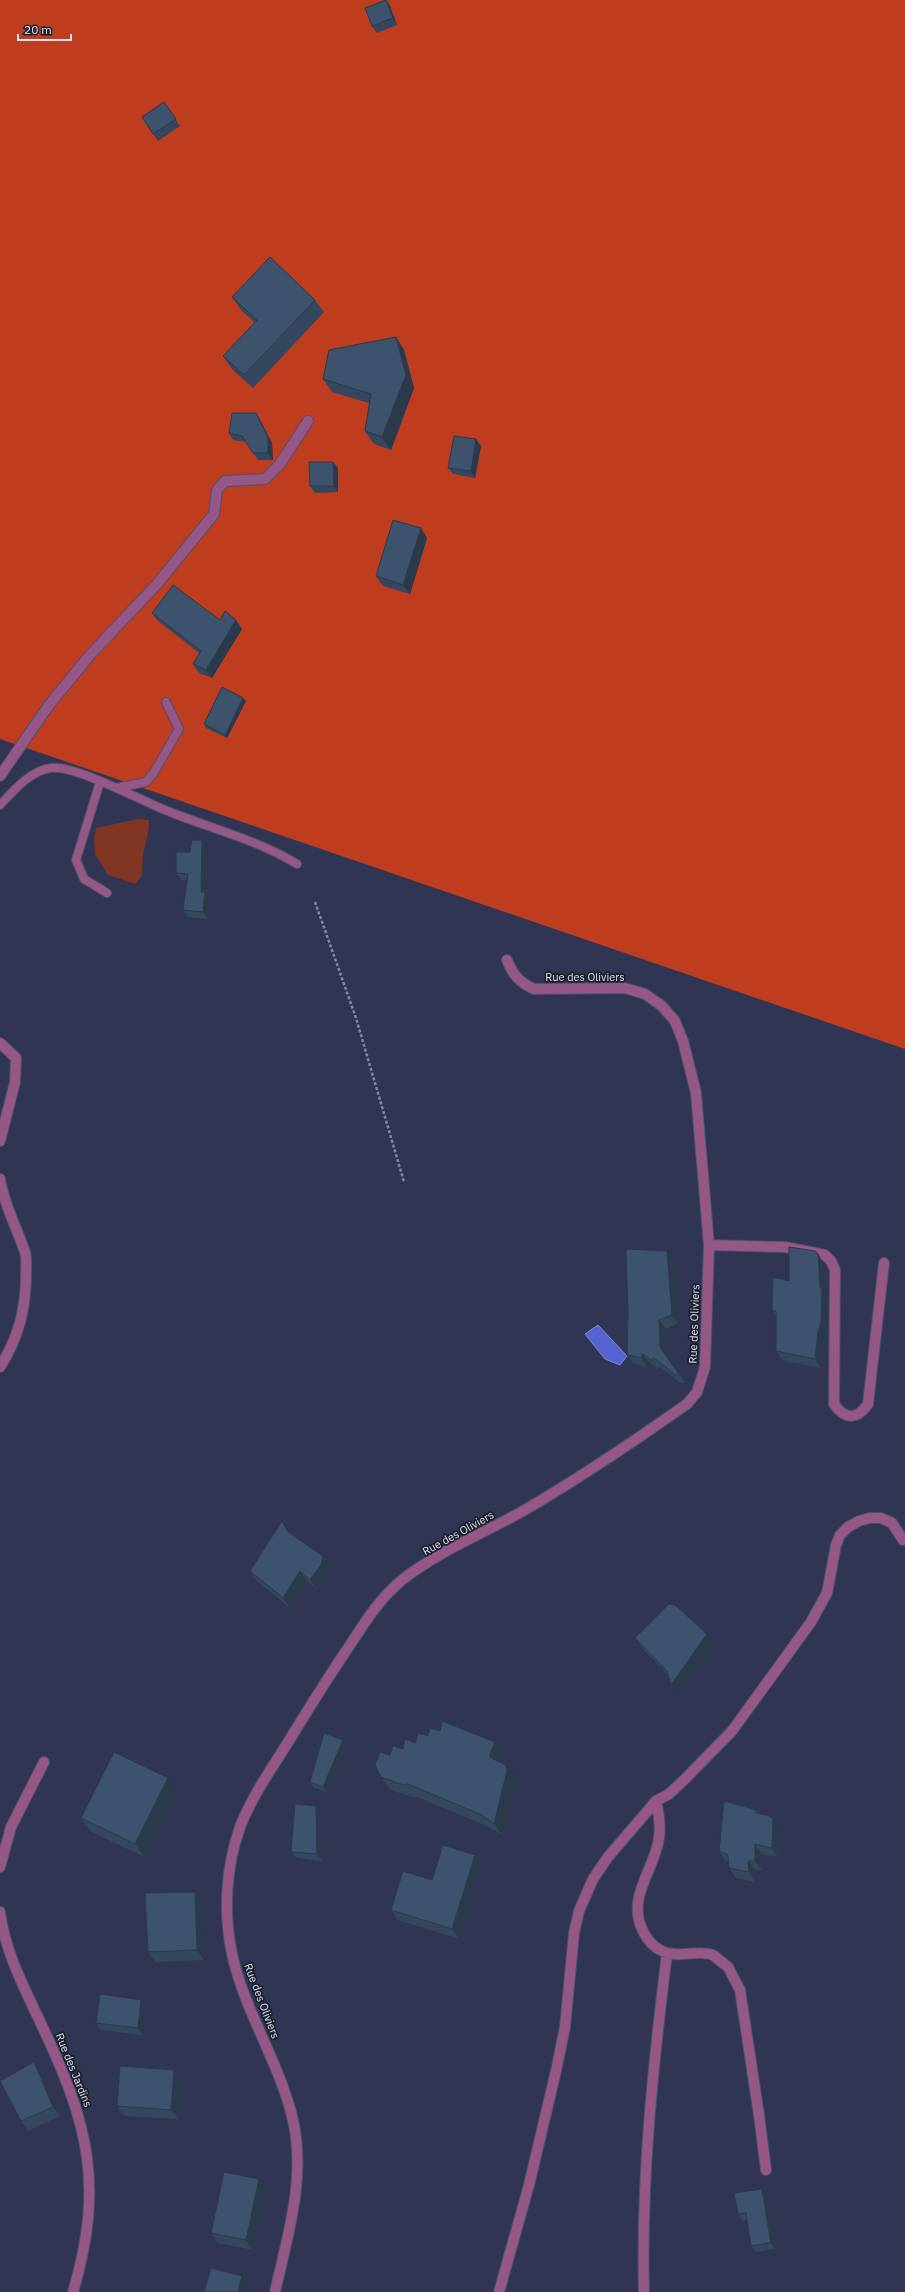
<svg xmlns="http://www.w3.org/2000/svg" width="905" height="2292" font-family="'IBM Plex Sans',sans-serif">
<style>
.green{fill:#813624}
.forest{fill:#be3d1e}
.water{fill:#5662d1;stroke:#7f89dc}
.lines{fill:none;stroke-linecap:round;stroke-linejoin:round}
.lane-casing{stroke:#4b516c;stroke-width:10}
.street-casing{stroke:#4b516c;stroke-width:12}
.path{stroke:#8388a1;stroke-width:2.5;stroke-dasharray:3 2;stroke-linecap:butt}
.lane{stroke:#945788;stroke-width:8}
.street{stroke:#945788;stroke-width:10}
.wall{fill:#34475e}
.shaded-wall{fill:#2b394c}
.building{fill:#3d526d;stroke:#2b394c}
.labels{text-anchor:middle;stroke-width:3.5;stroke-linejoin:round;paint-order:stroke}
.street-label{font-size:11px;fill:#dfe3f6;stroke:#1b1e2b}
</style>
<rect width="100%" height="100%" fill="#2f3552"/>
<path class="green" d="M138 819 149 820 148 834 143 854 142 875 135 884 108 875 95 854 94 840 96 828Z"/>
<path class="forest" d="M0 0H905V1049L0 739Z"/>
<path class="water" d="M598 1325 627 1356 620 1365 605 1359 585 1334Z"/>
<g class="lines">
<defs>
<path id="lane" d="M100 782 76 860 84 879 107 893
M116 788 146 782 153 774 179 729 166 702
M0 805C14 790 30 771 51 768 75 765 140 800 165 810 209 828 256 839 297 864"/>
<path id="street" d="M0 776 49 705 90 655 157 584 214 514 217 490 225 481 265 479 280 464 308 421
M0 1043 16 1058 15 1082 0 1141
M0 1179C4 1205 17 1228 25 1252 27 1259 26 1267 26 1273 26 1308 19 1337 0 1367
M709 1245 785 1247 825 1255 831 1261 835 1270 834 1404C845 1420 857 1420 868 1404L884 1263
M656 1801C659 1814 661 1825 659 1838 655 1869 627 1896 642 1929 646 1938 653 1947 662 1951 680 1959 697 1949 713 1955L728 1967 740 1990 759 2115 766 2170
M0 1867 11 1827 44 1762
M0 1912C5 1953 26 1991 43 2028 89 2125 104 2187 73 2292
M275 2292C288 2234 307 2175 292 2116 278 2060 244 2010 232 1954 223 1912 226 1867 240 1827 252 1796 272 1768 290 1739 309 1708 329 1676 350 1645 365 1622 380 1598 402 1580 437 1552 484 1533 523 1511 580 1478 633 1442 687 1404L697 1392 705 1367 709 1245 696 1093 683 1041 675 1021 662 1006 645 994 625 988 534 989C519 982 513 975 507 960
M499 2292 529 2185 556 2071 565 2027 574 1933 579 1911 593 1879 608 1857 656 1801 669 1794 686 1778 732 1731 811 1622 827 1593 836 1545 840 1535 848 1527 859 1521 870 1518H881L892 1523 903 1540
M644 2292C641 2177 653 2067 667 1953"/>
</defs>
<use href="#lane" class="lane-casing"/>
<use href="#street" class="street-casing"/>
<path class="path" d="M315 902 356 1018 404 1182"/>
<use href="#lane" class="lane"/>
<use href="#street" class="street"/>
</g>
<path class="wall" d="M386 0 390 6 397 25 377 33 372 26Z
M164 102 180 126 158 141 142 117Z
M232 297 315 300 324 312 253 388 232 369 223 356 255 323 241 310Z
M396 337 404 350 414 388 391 450 374 444 365 431 369 403 332 392 323 379Z
M260 420 272 443 273 460H258L246 442 233 440 229 433Z
M476 439 481 446 475 478 453 474 448 468Z
M333 462 338 468V492L315 493 310 486Z
M427 538 410 594 383 586 376 576Z
M152 613 242 629 212 678 199 673 193 664 199 653 158 621Z
M243 698 246 701 227 738 206 728 204 724Z
M206 847V893L210 899 208 919 188 917 183 910 187 880H181L176 873 190 852Z
M818 1254 824 1264 826 1296 828 1299V1332L825 1342 822 1368 783 1361 776 1351V1316L772 1310 789 1281Z
M673 1260 678 1323 666 1329V1356L685 1382 682 1384 660 1367 657 1369 650 1363 647 1367 633 1363 627 1355Z
M290 1533 330 1566 327 1575 317 1589 307 1581 290 1608 256 1580 250 1571Z
M635 1638 714 1644 678 1695 668 1675 642 1648Z
M440 1731 495 1742 503 1755 501 1762 515 1777 516 1783 503 1836 491 1828 417 1797H412L390 1790 381 1777 390 1755 403 1749 428 1736Z
M347 1746 327 1792 314 1788 310 1782Z
M177 1791 144 1857 90 1831 81 1818Z
M316 1806 320 1813 322 1861 296 1858 291 1852Z
M756 1810 759 1813 780 1829 778 1857 761 1854 762 1870H755V1882L736 1878 729 1868V1862L725 1861 719 1851Z
M475 1855 482 1865 459 1939 398 1920 391 1910 432 1880Z
M195 1892 202 1901 204 1960 155 1962 148 1952Z
M146 2006 142 2035 100 2030 96 2023Z
M174 2070 181 2080 178 2119 124 2116 117 2106Z
M41 2072 60 2116 28 2131 21 2121Z
M266 2189 253 2250 218 2243 211 2233Z
M766 2195 775 2249 756 2252 751 2246 747 2220 742 2221 738 2214Z"/>
<path class="shaded-wall" d="M386 0 390 6 397 25 393 18Z
M396 337 404 350 414 388 391 450 382 437Z
M256 413 260 420 272 443 273 460 268 453Z
M476 439 481 446 475 478 471 471Z
M333 462 338 468V492L334 486Z
M421 528 427 538 410 594 403 585Z
M236 620 242 629 212 678 206 670Z
M243 698 246 701 227 738 225 735Z
M202 840 206 847V893L210 899 208 919 203 912 201 892Z
M667 1251 673 1260 678 1323 672 1315Z
M818 1254 824 1264 826 1296 828 1299V1332L825 1342 822 1368 815 1359 820 1287Z
M659 1320 666 1329V1356L660 1347Z
M643 1354 650 1363 647 1367 641 1358Z
M323 1556 330 1566 327 1575 317 1589 310 1580Z
M300 1571 307 1581 290 1608 283 1598Z
M707 1634 714 1644 678 1695 671 1685Z
M343 1740 347 1746 327 1792 323 1787Z
M495 1742 503 1755 498 1769 489 1757Z
M506 1765 515 1777 516 1783 503 1836 494 1824Z
M168 1778 177 1791 144 1857 135 1844Z
M316 1806 320 1813 322 1861 317 1854Z
M773 1819 780 1829 778 1857 772 1848Z
M755 1844 761 1854 762 1870 755 1861Z
M475 1855 482 1865 459 1939 452 1929Z
M748 1861 755 1870V1882L749 1872Z
M195 1892 202 1901 204 1960 197 1950Z
M141 2000 146 2006 142 2035 138 2028Z
M34 2062 41 2072 60 2116 53 2107Z
M174 2070 181 2080 178 2119 171 2110Z
M259 2179 266 2189 253 2250 246 2240Z
M762 2189 766 2195 775 2249 771 2243Z
M242 2276 247 2283 245 2292H238Z"/>
<path class="building" d="M386 0 393 18 372 26 365 8Z
M164 102 176 119 153 134 142 117Z
M270 257 315 300 244 375 223 356 257 320 232 297Z
M396 337 406 375 382 437 365 431 371 394 323 379 329 350Z
M232 413H256L268 437V453H253L242 436 229 433Z
M454 436 476 439 471 471 448 468Z
M309 462H333L334 486H310Z
M393 520 421 528 403 585 376 576Z
M173 585 220 620 225 611 236 620 206 670 193 664 201 651 152 613Z
M222 687 243 698 225 735 204 724Z
M192 840H202L201 892H205L203 912 183 910 188 874 176 873V852H190Z
M789 1247 815 1251 818 1254 820 1287 822 1289 821 1322 818 1332 815 1359 776 1351V1311L772 1310 773 1277 789 1281Z
M626 1249 667 1251 672 1315 659 1320 660 1347 678 1373 676 1375 654 1358 651 1360 643 1354 641 1358 627 1355 628 1313Z
M282 1521 288 1532 323 1556 321 1565 310 1580 300 1571 283 1598 250 1571Z
M669 1604 675 1605 707 1634 671 1685 667 1671 635 1638Z
M442 1721 495 1742 489 1757 506 1765 507 1771 494 1824 482 1815 408 1784 403 1785 381 1777 375 1765 380 1752 390 1755 393 1746 403 1749 405 1739 415 1743 418 1733 428 1736 430 1728 440 1731Z
M324 1733 343 1740 323 1787 310 1782Z
M114 1752 168 1778 135 1844 81 1818Z
M724 1801 756 1810V1813L770 1816 773 1819 772 1848 755 1844V1861H748L749 1872 729 1868 728 1855 719 1851Z
M295 1804 316 1806 317 1854 291 1852Z
M443 1845 475 1855 452 1929 391 1910 403 1871 432 1880Z
M195 1892 197 1950 148 1952 145 1893Z
M100 1994 141 2000 138 2028 96 2023Z
M34 2062 53 2107 21 2121 0 2081Z
M120 2066 174 2070 171 2110 117 2106Z
M224 2172 259 2179 246 2240 211 2233Z
M762 2189 771 2243 751 2246 746 2213 738 2214 734 2193Z
M211 2268 242 2276 238 2292H204Z"/>
<g class="labels">
<g class="street-label">
<text x="585" y="981">Rue des Oliviers</text>
<text transform="translate(694 1324) rotate(-88)" y="4">Rue des Oliviers</text>
<text transform="translate(458 1533) rotate(-29)" y="4">Rue des Oliviers</text>
<text transform="translate(262 2001) rotate(69)" y="4">Rue des Oliviers</text>
<text transform="translate(74 2070) rotate(68)" y="4">Rue des Jardins</text>
</g>
</g>
<path d="M18 34v6h53v-6" fill="none" stroke="#dfe3f6" stroke-width="2"/>
<text x="24" y="34" font-size="12" fill="#dfe3f6" stroke="#1b1e2b" stroke-width="3" paint-order="stroke">20 m</text>
</svg>
